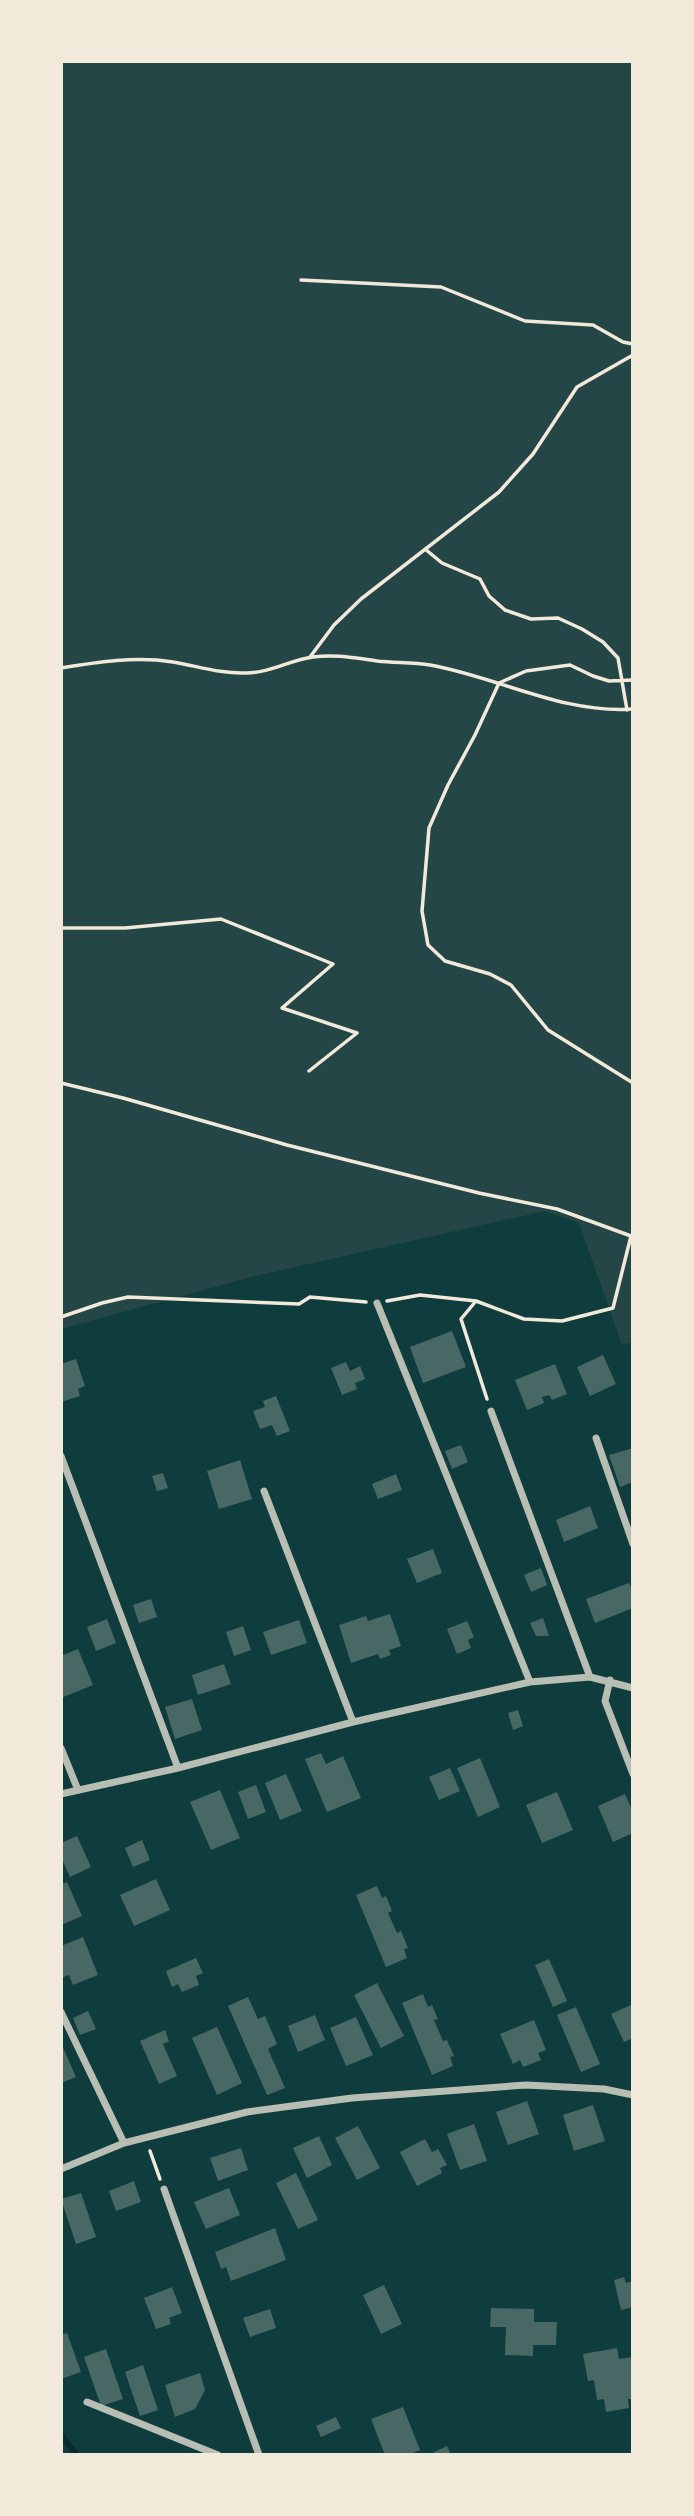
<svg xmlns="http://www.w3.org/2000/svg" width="694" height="2516" font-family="'PT Sans Narrow',sans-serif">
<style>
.green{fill:#244646}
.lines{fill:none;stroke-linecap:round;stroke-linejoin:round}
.stream{stroke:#0a2a2b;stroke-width:6}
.building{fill:#486865}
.path{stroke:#f1e9da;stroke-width:3.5}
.minor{stroke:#b8beb3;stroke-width:7}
</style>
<rect width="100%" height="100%" fill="#0f3d3e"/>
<path class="green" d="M61 61H633V1342L622 1345 579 1223 545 1211 255 1276 61 1329Z"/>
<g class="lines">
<path class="stream" d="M61 2435 77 2455"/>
</g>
<path class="building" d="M452 1331 466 1367 423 1383 410 1347Z
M603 1355 616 1384 590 1396 577 1367Z
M76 1359 85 1386 78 1389 80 1396 61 1402V1364Z
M346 1362 350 1371 360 1366 365 1379 355 1383 357 1389 342 1395 331 1368Z
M555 1364 567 1394 552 1400 549 1395 542 1397 544 1403 527 1410 515 1380Z
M276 1396 290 1431 277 1436 272 1425 260 1429 253 1411 265 1407 263 1401Z
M461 1445 468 1462 452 1469 445 1451Z
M633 1448V1482L620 1487 609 1455Z
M240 1460 252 1499 219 1509 207 1471Z
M163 1473 168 1488 157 1491 152 1476Z
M396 1474 402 1490 378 1499 372 1484Z
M590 1506 598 1528 564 1542 556 1520Z
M433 1549 442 1573 417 1583 407 1559Z
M541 1568 547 1585 531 1592 524 1575Z
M629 1583 633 1592V1608L595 1623 586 1599Z
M151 1599 157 1617 139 1623 133 1605Z
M390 1614 401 1646 389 1650 391 1655 380 1659 378 1654 351 1663 339 1625 366 1616 368 1621Z
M543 1618 549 1636H536L530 1623Z
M107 1619 116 1643 96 1651 87 1627Z
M299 1620 307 1643 271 1655 263 1632Z
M467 1621 474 1637 468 1640 471 1648 457 1654 447 1629Z
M243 1626 251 1650 234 1656 226 1632Z
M78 1649 93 1685 61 1698V1656Z
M224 1664 231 1684 198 1695 192 1675Z
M192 1699 202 1730 175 1739 165 1707Z
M518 1710 523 1726 513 1730 508 1713Z
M321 1753 326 1764 343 1756 361 1798 327 1812 305 1759Z
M480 1758 500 1807 478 1817 457 1768Z
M450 1768 460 1791 439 1800 429 1777Z
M286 1774 302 1811 280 1820 265 1783Z
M256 1785 266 1812 248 1819 238 1792Z
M220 1790 240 1838 211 1850 190 1802Z
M557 1792 573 1830 542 1843 526 1805Z
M625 1794 633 1812V1833L613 1842 598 1806Z
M77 1836 91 1867 70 1877 61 1857V1843Z
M142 1840 150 1860 133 1867 125 1848Z
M156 1879 170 1910 134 1926 120 1895Z
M67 1882 82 1916 61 1925V1884Z
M377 1886 382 1898 386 1896 392 1911 388 1913 397 1933 401 1931 408 1948 404 1949 407 1958 386 1967 356 1895Z
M83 1937 98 1975 73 1985 69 1975 61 1978V1946Z
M196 1958 203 1973 196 1976 199 1985 182 1992 178 1984 172 1987 166 1971Z
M549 1959 567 2001 553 2007 535 1965Z
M377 1983 404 2036 381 2048 354 1995Z
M423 1994 428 2007 432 2005 438 2019 434 2020 443 2041 447 2040 454 2056 450 2057 453 2066 432 2075 402 2003Z
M248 1997 258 2019 265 2016 277 2044 268 2049 285 2088 267 2095 228 2006Z
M633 2004V2038L624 2042 611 2014Z
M576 2007 600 2064 581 2072 557 2015Z
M88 2011 96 2029 80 2035 73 2018Z
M315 2015 325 2040 298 2052 288 2026Z
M356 2017 373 2055 346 2066 330 2028Z
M534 2020 546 2050 538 2053 541 2060 523 2067 520 2060 513 2064 500 2034Z
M217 2027 242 2083 217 2095 192 2038Z
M165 2030 169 2041 163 2044 177 2076 159 2084 140 2041Z
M61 2043 76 2077 61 2083Z
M527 2101 539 2134 508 2145 496 2112Z
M593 2105 605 2141 574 2151 563 2115Z
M474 2124 487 2161 460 2170 447 2134Z
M358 2126 380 2168 357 2180 335 2138Z
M319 2136 332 2165 307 2178 293 2148Z
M425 2139 432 2152 438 2149 447 2165 440 2168 442 2173 417 2186 400 2152Z
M241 2148 248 2170 218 2181 210 2158Z
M296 2173 318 2220 298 2229 276 2183Z
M134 2181 141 2202 116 2211 109 2191Z
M229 2188 240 2215 206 2229 194 2202Z
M81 2193 96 2237 76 2244 61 2199Z
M275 2228 286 2260 231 2281 226 2267 221 2269 215 2252Z
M624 2277 626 2283 633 2281V2307L621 2310 614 2280Z
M384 2285 402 2324 381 2334 363 2295Z
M172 2287 182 2313 169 2318 171 2324 156 2329 144 2298Z
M491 2308 534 2309V2322H557L556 2345H533V2356L505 2355 506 2327H490Z
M270 2309 276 2328 250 2337 243 2318Z
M67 2333 81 2372 61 2379V2335Z
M617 2348 619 2359 633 2357V2399H628L629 2408 606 2412 604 2399 597 2400 594 2380 588 2381 583 2354Z
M106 2349 123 2399 101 2406 84 2357Z
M143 2365 158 2410 140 2416 125 2372Z
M200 2373 205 2390 195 2409 175 2417 165 2385Z
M403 2407 420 2450 408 2455H385L371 2419Z
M336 2417 341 2428 321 2437 316 2426Z
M447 2446 451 2455H428Z"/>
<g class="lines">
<path class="path" d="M301 280 441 287 525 321 593 325 623 342 633 344
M425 549 442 563 480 579 489 596 505 610 531 619 558 618 582 629 603 642 618 658 627 710
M310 657 334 625 361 599 499 492 533 454 577 387 633 355
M61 668C98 662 135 656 173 662 197 666 221 674 246 673 270 673 290 660 313 657 335 654 355 658 377 661 395 663 413 662 430 665 498 677 562 714 633 709
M633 680 609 681 593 676 570 665 526 671 499 683 475 735 448 785 429 828 422 911 428 945 445 961 490 974 511 985 548 1030 633 1083
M61 928H125L221 919 333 964 282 1008 357 1033 309 1071
M61 1083 123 1098 287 1145 479 1193 557 1209 631 1236
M387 1301 420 1295 476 1301 524 1319 562 1321 613 1308 631 1236
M476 1301 461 1319 487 1399
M61 1317 102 1303 128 1297 299 1304 310 1297 366 1302
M150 2151 160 2179"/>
<path class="minor" d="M377 1303 530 1682
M491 1411 590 1677
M596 1438 633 1544
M61 1456 178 1768
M264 1491 353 1722
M610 1680 605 1701 633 1774
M61 1748 78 1790
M61 1794 178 1768 353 1722 530 1682 590 1677 633 1688
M61 2012 124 2143
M61 2169 124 2143 247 2112 352 2098 526 2085 604 2089 633 2095
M164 2189 259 2455
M87 2402 218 2455"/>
</g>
<rect width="694" height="2516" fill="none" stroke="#f1e9da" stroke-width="126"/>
</svg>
